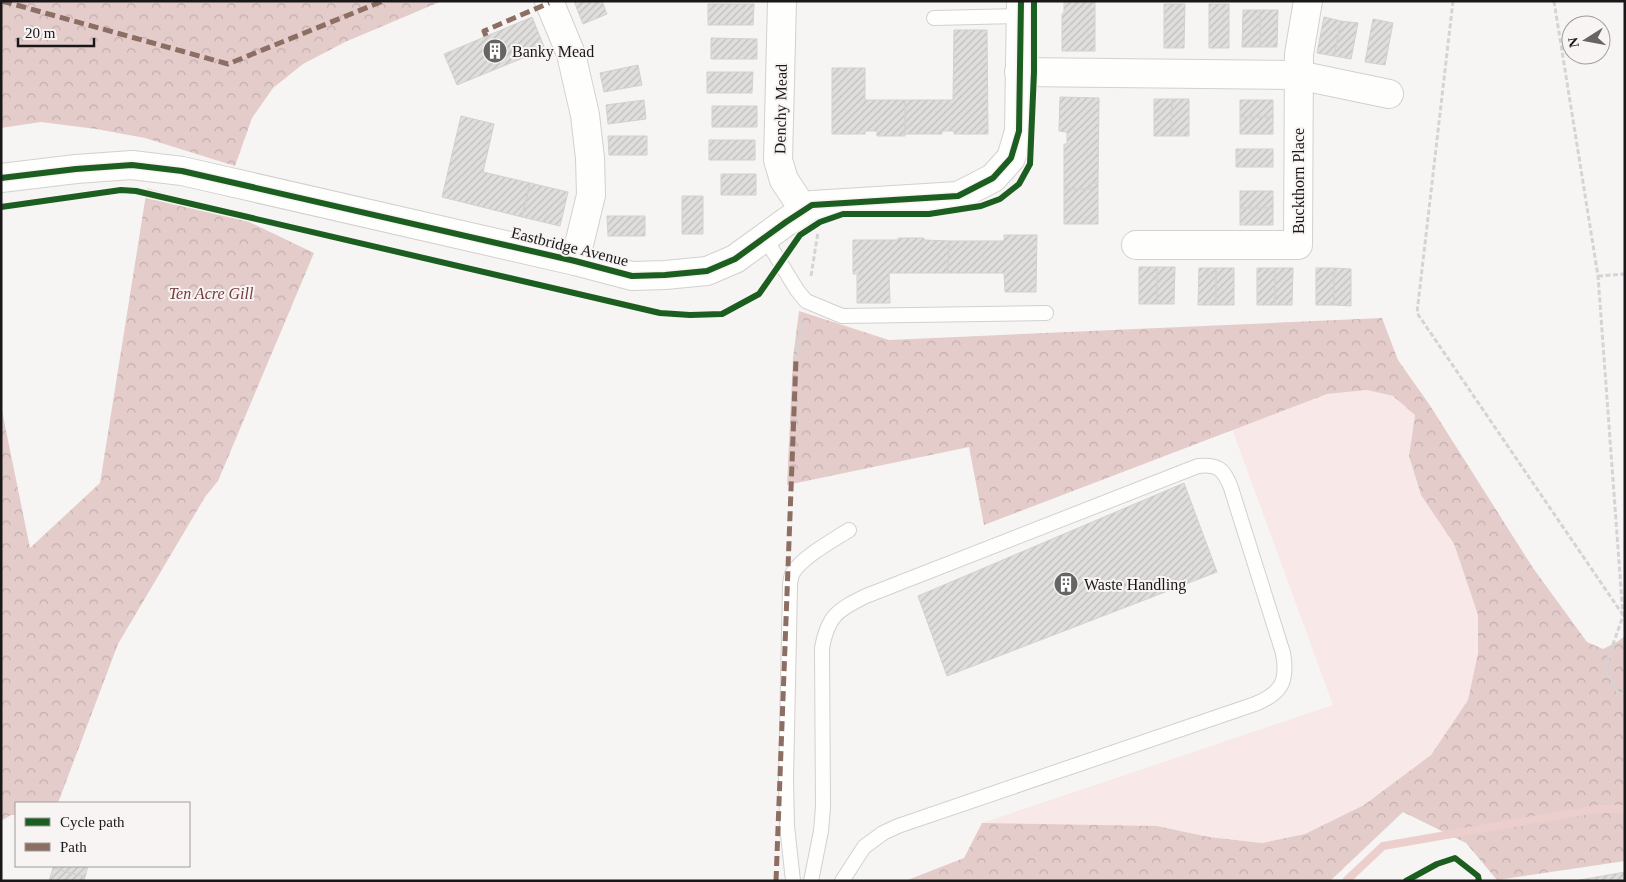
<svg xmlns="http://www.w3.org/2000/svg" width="1626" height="882" font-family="Georgia,serif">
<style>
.grass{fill:#f8e8e7}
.forest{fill:url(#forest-crowns)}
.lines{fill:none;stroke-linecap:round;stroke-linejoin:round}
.stream{stroke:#eccecd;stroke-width:8}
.building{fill:url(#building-hatch);stroke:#d2d1d0}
.service-casing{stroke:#d2d0d0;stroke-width:16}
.minor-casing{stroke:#d2d0d0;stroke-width:30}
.tertiary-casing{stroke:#d2d0d0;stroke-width:30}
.path{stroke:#d5d4d4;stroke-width:3;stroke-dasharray:5 2.5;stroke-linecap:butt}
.service{stroke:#fefefd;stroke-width:14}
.minor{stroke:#fefefd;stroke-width:28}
.tertiary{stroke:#fefefd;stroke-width:28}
.quiet{stroke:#8d6e63;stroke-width:5;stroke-dasharray:10 5;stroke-linecap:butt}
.cycleway-casing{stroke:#f8f4f3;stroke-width:9}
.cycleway{stroke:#1b5e20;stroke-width:6}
.labels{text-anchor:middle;stroke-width:4;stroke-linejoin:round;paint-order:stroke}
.poi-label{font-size:16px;fill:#191717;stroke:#f8f4f3;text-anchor:start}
.street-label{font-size:16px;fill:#191717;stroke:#f8f4f3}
.park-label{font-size:16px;font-style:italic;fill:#743c3c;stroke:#f8f4f3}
</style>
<defs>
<pattern id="forest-crowns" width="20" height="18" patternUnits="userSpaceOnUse" patternTransform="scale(1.25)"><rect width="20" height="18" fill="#e4cccb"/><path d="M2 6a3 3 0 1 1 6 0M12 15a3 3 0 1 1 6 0" fill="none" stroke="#c3aeae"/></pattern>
<pattern id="building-hatch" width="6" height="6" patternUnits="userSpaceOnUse" patternTransform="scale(1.25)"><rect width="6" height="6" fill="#dfdedd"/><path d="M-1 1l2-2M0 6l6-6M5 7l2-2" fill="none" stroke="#bfbebd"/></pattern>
</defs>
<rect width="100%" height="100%" fill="#f7f5f4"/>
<path class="grass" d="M1367 390 1393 396 1415 415 1409 456 1421 495 1454 544 1478 615V653L1468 700 1431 755 1364 805 1305 834 1262 843 1209 837 1157 826 982 823 1333 705 1232 429 1327 394Z"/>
<path class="forest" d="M4 1H442L345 42 303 64 273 88 252 118 235 166 145 138 96 129 41 122 1 128V10Z
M147 188 226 211 314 253 218 481 205 497 118 644 58 803H16V815H11L1 821V406L30 548 100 483Z
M799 311 889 340 1382 318 1398 360 1429 404 1533 568 1587 642 1603 649 1617 642 1625 636V861L1497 880 1466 843 1403 812 1330 881H905L964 858 982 823 1157 826 1209 837 1262 843 1305 834 1364 805 1431 755 1468 700 1478 653V615L1454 544 1421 495 1409 456 1415 415 1393 396 1367 390 1327 394 984 525 969 447 787 485 793 358Z"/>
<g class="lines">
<path class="stream" d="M1346 881 1383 846 1596 809H1625"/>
</g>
<path class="building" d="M574 1H602L607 14 583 24Z
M1062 1H1095V51H1062V14L1064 13V1Z
M708 4H754L753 25H708Z
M1164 4H1185L1184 48H1164Z
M1209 4H1229V48H1209Z
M1243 10H1260V47H1242Z
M1260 10H1278L1277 47H1260Z
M532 17 545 49 457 85 444 54Z
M1324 17 1341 21 1334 56 1317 53Z
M1373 19 1393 23 1385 65 1365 62Z
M1341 21 1358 23 1351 59 1334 56Z
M954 30H987L988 134H954V131H942V134H905V100H953Z
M711 38 757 39V59H711Z
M638 65 642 85 604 92 600 73Z
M832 68H865V100H905V136H877V131H865V134H832Z
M707 72H753L752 93H707Z
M1060 97 1099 98 1098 183H1091V189H1064V144H1067V132L1059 131Z
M1154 99H1172L1171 136H1154Z
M1172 99H1189V136H1171Z
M644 100 646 119 608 124 606 105Z
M1240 100H1273V117H1240Z
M712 106H757V127H712Z
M461 116 494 124 483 172 530 183 522 217 442 197Z
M1240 117H1273V134H1240Z
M608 136H647V155H609Z
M709 140H755V160H709Z
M1236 149H1273V167H1236Z
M721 174H756V195H721Z
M530 183 568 192 560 226 522 217Z
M1091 183H1098V224H1064V189H1091Z
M1240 191H1273V208H1240Z
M682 196H703V234H682Z
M1240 208H1273V225H1240Z
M607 216H645V236H608Z
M1004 235H1037L1036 292H1005L1004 273H948L949 241H1004Z
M898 238H924V240L949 241 948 273H889L890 303H857V275L859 276V274H853V240H898Z
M1139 267H1157V304H1139Z
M1157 267H1175L1174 304H1157Z
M1199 268H1216V305H1198Z
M1216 268H1234V305H1216Z
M1257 268H1275V305H1257Z
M1275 268H1293L1292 305H1275Z
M1316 268H1334V305H1316Z
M1334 268 1351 269V306L1334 305Z
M1184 483 1217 572 947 676 918 596Z
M53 866H88L85 877 53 868Z
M53 868 85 877 84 881H49Z
M1625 872V881H1574Z"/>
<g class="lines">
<defs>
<path id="service" d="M934 18 1020 16
M765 238 797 290 806 301 842 316 1046 313
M793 881 787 826 786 780 790 586C790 582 791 578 792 574 802 557 832 541 849 530
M811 881 821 831 823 807 822 648C828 616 837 610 866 596L1198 466C1218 464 1224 469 1231 488L1283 653C1288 681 1282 693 1255 704L898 826 883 833 864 847 842 881"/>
<path id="minor" d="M549 1 571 54 585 115 590 158 591 195 575 261
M782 1 778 160 784 180 804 210
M1019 72 1298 75 1389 94
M1136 245H1298L1299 54 1308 1"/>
<path id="tertiary" d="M1 178 76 169 132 165 182 171 575 261 632 276 665 275 707 271 735 259 786 222 812 205 958 196 993 178 1011 158 1019 131 1021 1"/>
</defs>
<use href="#service" class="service-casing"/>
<use href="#minor" class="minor-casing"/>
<use href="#tertiary" class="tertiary-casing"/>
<path class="path" d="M1453 1 1417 313 1623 615
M1554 1 1598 276 1623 616 1605 667 1618 693 1625 694
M811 276 818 232
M1598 276 1625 274
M796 359 803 321"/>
<use href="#service" class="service"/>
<use href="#minor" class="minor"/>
<use href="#tertiary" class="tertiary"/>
<path class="quiet" d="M2 1 228 64 383 1
M486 36 484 31 549 3
M776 881 796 359"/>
<defs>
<path id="cycleway" d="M1 178 76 169 132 165 182 171 575 261 632 276 665 275 707 271 735 259 786 222 812 205 958 196 993 178 1011 158 1019 131 1021 1
M1 207 121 190 136 191 660 313 690 315 722 314 759 294 800 235 820 222 843 214H929L981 206 1000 199 1019 184 1030 164 1034 72V1
M1406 881 1437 864 1455 858 1478 876 1479 881"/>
</defs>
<use href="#cycleway" class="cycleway-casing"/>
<use href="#cycleway" class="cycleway"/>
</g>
<defs>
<symbol id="building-disc" viewBox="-11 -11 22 22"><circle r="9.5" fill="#676564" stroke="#f8f4f3"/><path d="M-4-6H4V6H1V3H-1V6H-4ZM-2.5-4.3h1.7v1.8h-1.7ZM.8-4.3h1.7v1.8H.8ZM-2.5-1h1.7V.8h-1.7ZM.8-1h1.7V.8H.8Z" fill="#fff"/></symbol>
</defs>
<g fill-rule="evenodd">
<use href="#building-disc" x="481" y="37" width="28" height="28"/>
<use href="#building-disc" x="1052" y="570" width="28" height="28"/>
</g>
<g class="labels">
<g class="poi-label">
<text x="512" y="57">Banky Mead</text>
<text x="1084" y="590">Waste Handling</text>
</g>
<g class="street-label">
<text transform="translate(780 109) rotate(-89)" y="6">Denchy Mead</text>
<text transform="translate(1298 181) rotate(-90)" y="6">Buckthorn Place</text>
<text transform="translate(570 246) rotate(14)" y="6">Eastbridge Avenue</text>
</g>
<g class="park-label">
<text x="211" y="299">Ten Acre Gill</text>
</g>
</g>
<rect width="1626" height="882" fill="none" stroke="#191717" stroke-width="5"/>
<rect x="15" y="802" width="175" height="65" fill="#f8f4f3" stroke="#9f9c9b"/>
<rect x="25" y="818" width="25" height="8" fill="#1b5e20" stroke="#9f9c9b"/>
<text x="60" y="827" font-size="15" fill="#191717">Cycle path</text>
<rect x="25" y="843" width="25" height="8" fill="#8d6e63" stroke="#9f9c9b"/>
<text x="60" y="852" font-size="15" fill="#191717">Path</text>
<g transform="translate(1586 40) rotate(259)"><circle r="24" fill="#f8f4f3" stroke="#9f9c9b"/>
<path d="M0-4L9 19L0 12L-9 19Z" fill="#676564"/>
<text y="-8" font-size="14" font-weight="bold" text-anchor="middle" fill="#191717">N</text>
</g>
<path d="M18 38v8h76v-8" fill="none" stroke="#191717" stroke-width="2.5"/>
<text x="25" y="38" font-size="15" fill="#191717" stroke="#f8f4f3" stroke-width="4" paint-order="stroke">20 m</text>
</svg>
